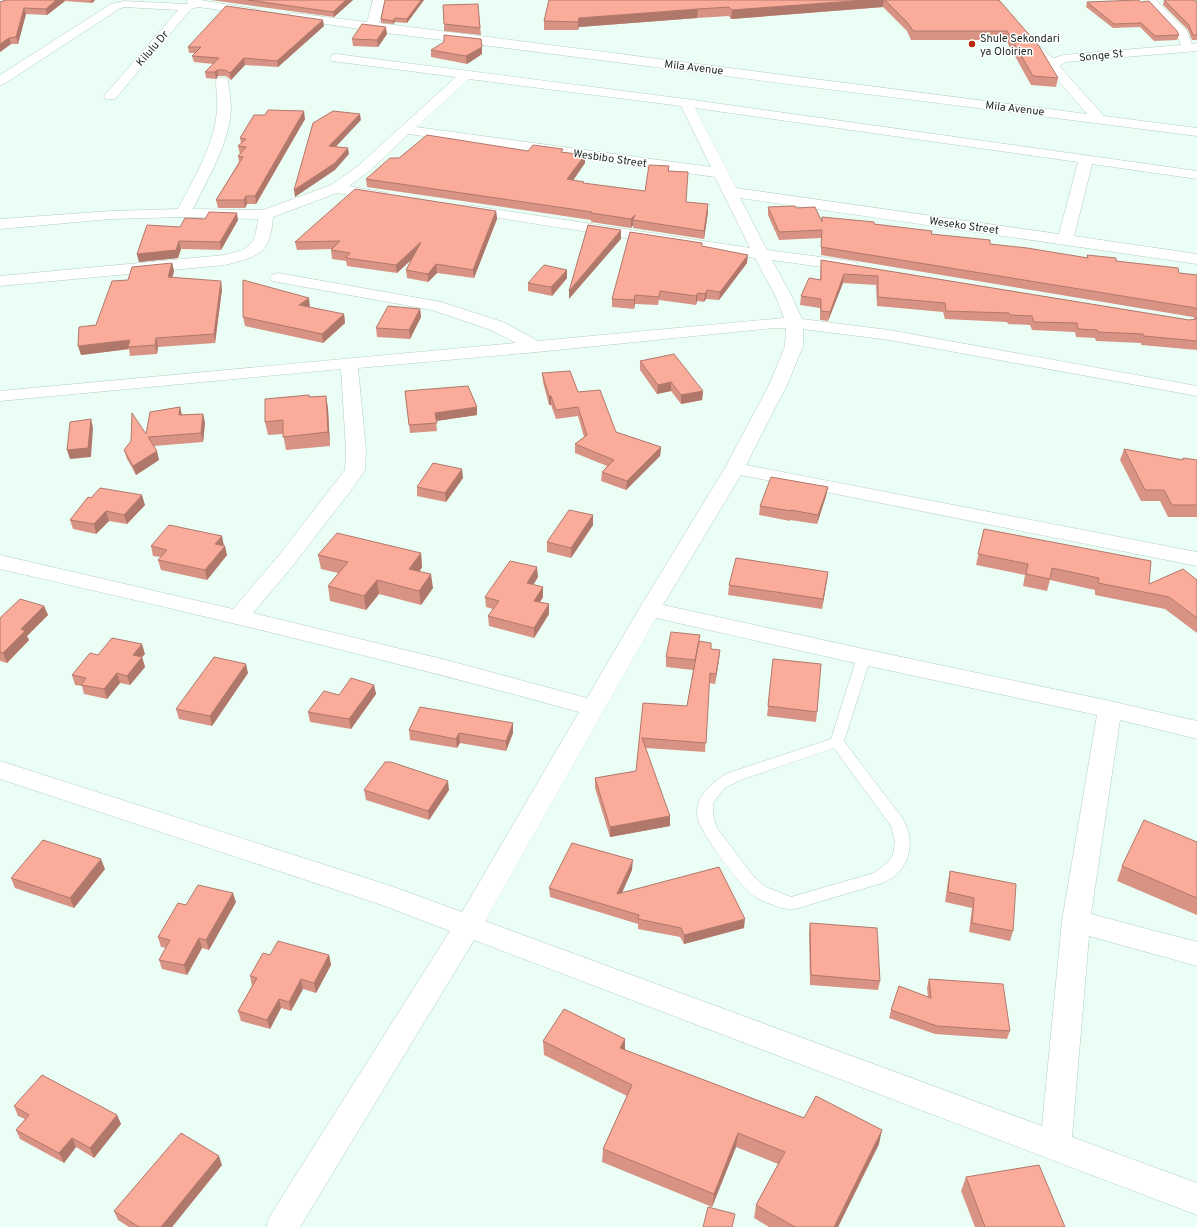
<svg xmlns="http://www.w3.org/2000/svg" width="1197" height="1227" font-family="Overpass,sans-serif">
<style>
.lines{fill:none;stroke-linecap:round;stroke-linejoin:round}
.lane-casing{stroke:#afcfc0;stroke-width:1}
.street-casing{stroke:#afcfc0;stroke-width:1}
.lane{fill:#fff;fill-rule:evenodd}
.street{fill:#fff;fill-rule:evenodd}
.wall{fill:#d89384}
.shaded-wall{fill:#b0786b}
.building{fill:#fbab99;stroke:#b0786b}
.poi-dot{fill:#b62b0b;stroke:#fff;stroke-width:1.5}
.labels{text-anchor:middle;stroke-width:3;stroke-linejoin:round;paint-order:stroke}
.far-poi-label{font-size:11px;fill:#212d27;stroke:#fff;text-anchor:start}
.far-street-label{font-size:11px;fill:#212d27;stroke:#fff}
</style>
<rect width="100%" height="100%" fill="#ebfef5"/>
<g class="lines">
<defs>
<path id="lane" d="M1033 41 1035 42 1050 56 1058 61V65C1047 66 1036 51 1029 43Z
M864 652 869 654 871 657 844 741C858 760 873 779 887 798 893 806 901 814 905 823 917 847 906 876 879 884 858 890 836 897 815 903 808 905 799 909 791 909 783 910 761 901 754 896 740 886 699 832 697 815 696 796 713 781 728 773L831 739 857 657 859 654ZM834 748 891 826 895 842 893 855 888 862 874 873 791 897 766 887 754 877 717 828 713 815V804L717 797 725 788 738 781Z"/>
<path id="street" d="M186 0H200L255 9 259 10 261 12 259 14 255 15 198 7 191 9 115 99H105L104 96 178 10 124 7 119 9 4 84 0 85V75L111 4 124 1 186 4 188 3Z
M373 0H385L379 23 1087 114 1051 72 1048 65 1054 58 1063 55 1181 45 1177 35 1144 0H1156L1187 31 1192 44 1197 43V51L1065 62 1060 66 1061 68 1104 116 1197 128V136L372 31 293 19 289 18 287 16 289 14 293 13 367 22Z
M336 54 686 99 1197 171V179L1092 164 1074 236 1197 254V264L740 198 767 250 851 261 857 263 859 266 857 269 851 271 772 260 792 297 802 319 889 330 1197 386V396L889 340 803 329V346L788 383 746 465 1197 552V566L741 475 663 605 864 649 1110 701 1197 721V739L1120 720 1091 914 1197 942V966L1089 936 1072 1137 1197 1183V1215L474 940 300 1227H266L270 1216 450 931 382 905 0 779V761L391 886 462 912 579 712C387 659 194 613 0 569V555L233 609 276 559 345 470 346 450 341 369 0 401V391L516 343 491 330 432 310 272 281 270 278 272 275 278 273 441 302 503 322 538 341 784 318 776 297 755 258 467 213 462 212 460 209 462 206 467 205 750 248 715 177 409 134 368 172 349 186 387 193 389 196 387 199 382 200 337 193 273 217C270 255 259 256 225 265L0 286V276L225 255C250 249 255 246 258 219L183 217 111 219 0 229V219L111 211 178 209C194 178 215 144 217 109 218 100 216 90 216 81L218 78H226L228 81C229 90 231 99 231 109 229 144 208 178 193 209L263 210 331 185 358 166 456 77 332 61 330 58 332 55ZM469 79 681 106 711 167 416 127ZM695 108 1078 162 1059 234 736 188ZM774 328H786L785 346 770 383 725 468 639 609 587 698 446 660 253 613 290 569 349 493 365 470 366 450 358 368 537 352ZM656 618 864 665 1097 715 1062 921 1042 1126 485 921Z"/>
</defs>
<use href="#lane" class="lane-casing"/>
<use href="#street" class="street-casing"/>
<use href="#lane" class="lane"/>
<use href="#street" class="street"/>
</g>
<path class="wall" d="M6 0H95L92 3 65 1 47 15 26 14 18 44H11L0 52V2Z
M211 0H353L334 17Z
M385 0H424L407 23 395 22 393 24 381 23V19Z
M549 0H999L1058 78 1056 87 1031 85 1006 40H911L907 31 883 7 731 19 729 16 697 18 579 27 578 30H544V21Z
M1164 0 1197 1V40H1192L1188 30 1163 5Z
M1087 2 1179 35 1177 40 1154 41 1140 27 1113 28 1086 7Z
M478 4 481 35 444 31V24Z
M324 26 278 67 245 65 231 80 226 76H218L216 79 206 78 205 72 213 64 194 62 192 56 195 53H189L188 47Z
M387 34 378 47 353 46 352 39Z
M431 50 482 54 467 64 431 57Z
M305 119 256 204H247L245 208H218L216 200 239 162 238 156 240 154 238 146 241 143 240 138Z
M528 151 563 152 585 163 573 180 584 184 645 191 669 166V171L686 202 708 204V212L704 239 633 228V225L631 228 591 222V220L367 187 366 179 399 158Z
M768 207 796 208 821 221 822 217 874 224 990 244 1087 258V255L1179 273 1197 275V350L1141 345V343L1096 341 1095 338 1076 337 1075 332 1032 330 1030 325 1008 324 1007 322 945 319 943 312 877 306 876 285 843 283 828 321 820 320V308L800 305 801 296 820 280 821 260 1189 320 1195 319 1193 317 821 255V238L779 240 768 215Z
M496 211 497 219 474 278 437 273 428 282 407 278 406 270 412 259 397 273 347 266 346 261 332 259 331 250 332 249 297 250 295 242Z
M238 220 221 250 181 249 178 258 139 262 137 254 180 227Z
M702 246 747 263 719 300 706 299 704 302 697 301 696 305 659 300 658 305 635 304 634 309 612 307V299Z
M172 263 174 271 172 278 222 289 215 343 158 347 157 354 130 356 129 349 81 355 96 325 128 280Z
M567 278 552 296 528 291V283Z
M420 309 421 317 410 339 377 337 376 328Z
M344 314 345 323 323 343 245 326 243 317Z
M640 361 703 391 702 400 681 404 671 391 657 394 640 370Z
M542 373 578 392 616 432 661 447 660 456 626 490 601 481 602 472 607 466 575 453V444L584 437 578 416 556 419 551 405H549L543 382Z
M405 391 477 415 436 421 437 431 410 433Z
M326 396 328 409 330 446 286 450 283 434 268 435 265 422 310 397Z
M180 407 182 415 203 414 205 423 203 442 154 446 159 460 136 475 127 459 124 450Z
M1124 449 1183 460V458L1197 460V517H1168L1160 501H1141L1120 460Z
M463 478 446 502 417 496V487Z
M828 487 826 496 817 524 790 520V521L759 515 760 506Z
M88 497 145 505 127 524 109 521 96 534 73 529 70 520Z
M593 515V525L571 558 547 552V542Z
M984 529 1149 584 1197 580V633L1165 609 1095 595V590L1050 580 1047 591 1023 586 1025 575 976 565Z
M151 546 227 555 207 580 161 570 158 560 161 557 153 556Z
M421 553 422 567 420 571 433 588 421 605 379 594 366 610 330 601 328 586 338 573 321 569 318 555Z
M828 572 822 609 728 595 729 585Z
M538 577 533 585 543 587V597L540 602 549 604V614L534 638 489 626 488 616 493 609 486 607 485 597Z
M44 606 48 615 27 636 29 640 7 663 0 661V618Z
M699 641 711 649 719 660 715 684 709 683 705 752 646 748 670 826 610 837 595 788V778L636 771 643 703 687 706 693 670 666 667V657Z
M145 654 142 657 145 667 130 685 120 683 107 699 84 694 82 686 75 685 72 675 98 655Z
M773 659 817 712 816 722 767 716Z
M248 673 212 726 179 719 176 709Z
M374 685 376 694 351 729 310 722 308 712 339 695Z
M409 730 513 733 506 751 460 743 457 748 410 740Z
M364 790H449L429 820 366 800Z
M1197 842V915L1117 881 1122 866Z
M105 869 74 908 15 888 11 878Z
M632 870 622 893 744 928 684 944 680 937 638 929V924L550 897 549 888Z
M950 871 1013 931 1010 941 969 932 972 908 945 902 948 881Z
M236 902 209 950 202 948 187 975 162 969 159 960 166 948 161 947 158 937 186 905Z
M810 923 880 981 878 990 810 985 809 933Z
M270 955H329L331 965 316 993 303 989 291 1011 281 1008 270 1029 241 1021 238 1011 252 986 250 976Z
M929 979 1010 1031 1007 1039 935 1034 889 1018 891 1010 928 997 927 988Z
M625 1039V1050L804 1118 879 1144 838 1227H769L754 1218 756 1205 778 1164 736 1147 712 1207 602 1162 603 1149 627 1096 544 1055 543 1041Z
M14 1106 117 1115 121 1124 94 1158 76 1147 64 1163 20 1139 16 1130 25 1119 18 1116Z
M222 1165 172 1227H129L118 1220 114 1211Z
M966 1177 1065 1227H975L961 1191Z"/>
<path class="shaded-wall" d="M56 0H64L65 1 47 15 46 9Z
M91 0H95L92 3Z
M346 0H353L334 17 333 12Z
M421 0H424L407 23V19Z
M866 0H884L883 7 731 19 732 10Z
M24 8 26 14 18 44 16 37Z
M698 9 697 18 579 27 578 30V22L579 18Z
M395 18V22L393 24V21Z
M323 20 324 26 278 67 277 61Z
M386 27 387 34 378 47 377 40Z
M9 38 11 44 0 52V44Z
M482 47V54L467 64 466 56Z
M244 58 245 65 231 80 230 73Z
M217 70 218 76 216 79 215 72Z
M304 111 305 119 256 204 255 196Z
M360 114 361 120 330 153 329 146Z
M348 148 349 154 335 170 295 197 294 190Z
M585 155V163L568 188 567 179Z
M246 196 247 204 245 208 244 200Z
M708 204V212L704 239V231Z
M496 211 497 219 474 278 473 270Z
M237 213 238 220 221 250 220 242Z
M635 215 633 220V225L631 228V219Z
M621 230V239L569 299V291Z
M179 241 181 249 178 258 139 262 137 254Z
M421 242 422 250 397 273 396 265Z
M748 255 747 263 719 300 720 292Z
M172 263 174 271 170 286 168 277Z
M436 264 437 273 428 282V274Z
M567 270V278L552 296 551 287Z
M844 274 843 283 828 321 830 312Z
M221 281 222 289 215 343 214 334Z
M707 290 706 299 704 302 705 294Z
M698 293 697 301 696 305V296Z
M635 295V304L634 309V300Z
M309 298 310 307 299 305Z
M420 309 421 317 410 339 409 330Z
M344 314 345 323 323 343 322 334Z
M156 338 158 347 157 354 155 345Z
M130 340 128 347 129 349 81 355 78 346Z
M671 382V391L657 394 658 385Z
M703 391 702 400 681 404V395Z
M326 396 328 409 330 446 328 432Z
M549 396H551V405H549Z
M180 407 182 416 179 415Z
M477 407V415L436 421 435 413Z
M203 414 205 423 203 442 201 433Z
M91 419 93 428 91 457 70 459 67 450Z
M661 447 660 456 626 490 627 481Z
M157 451 159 460 136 475 133 466Z
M462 469 463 478 446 502 445 493Z
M828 487 826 496 817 524 818 515Z
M142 495 145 505 127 524 124 515Z
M106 511 109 521 96 534 94 524Z
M593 515V525L571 558V548Z
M222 536 224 546 215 544Z
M225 546 227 555 207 580 205 570Z
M421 553 422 567 411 583 409 569Z
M537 567 538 577 528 593 527 583Z
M828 572 827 581 822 609 823 599Z
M431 574 433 588 421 605 419 591Z
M377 580 379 594 366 610 364 596Z
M543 587V597L535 610 534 601Z
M549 604V614L534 638V628Z
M44 606 48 615 27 636 29 640 7 663 3 653 21 629Z
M142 644 145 654 142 657 145 667 130 685 127 676 133 655Z
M720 650 719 660 715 684 716 674Z
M246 664 248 673 212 726 210 716Z
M117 673 120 683 107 699 104 689Z
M374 685 376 694 351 729 349 719Z
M513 723V733L506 751V741Z
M459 733 460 743 457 748 456 739Z
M448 781 449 790 429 820 428 811Z
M670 816V826L610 837V827Z
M101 859 105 869 74 908 70 898Z
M633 860 632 870 617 904V894Z
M233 893 236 902 209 950 206 940Z
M745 919 744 928 684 944V935Z
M199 938 202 948 187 975 184 965Z
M329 955 331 965 316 993 314 983Z
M301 979 303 989 291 1011 289 1002Z
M279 999 281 1008 270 1029 267 1020Z
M625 1039V1052L620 1048Z
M117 1115 121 1124 94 1158 90 1148Z
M882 1130 879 1144 838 1227H834Z
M738 1133 736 1147 712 1207 714 1194Z
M72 1138 76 1147 64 1163 59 1153Z
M219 1156 222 1165 172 1227H161Z"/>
<path class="building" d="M6 0H56L46 9 24 8 16 37 9 38 0 44V2Z
M248 0H346L333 12Z
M385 0H421L407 19 395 18 393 21 381 19Z
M549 0H866L732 10 729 7 698 9 579 18 578 22 544 21Z
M885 0H999L1039 46 1058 78 1033 76 1007 31H913L908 23Z
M1138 0 1141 2 1149 1 1177 31 1179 35 1155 36 1141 23 1114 24 1087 2Z
M1164 0H1193L1195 1H1197V35H1193L1189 25Z
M478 4 480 28 444 24 443 5Z
M226 6 323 20 277 61 244 58 230 73 225 70H217L215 72H205L219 58 192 56 201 47H188Z
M362 24 386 27 377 40 352 39Z
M444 35 481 39 482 47 466 56 431 50 444 42Z
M268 110 304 111 255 196H246L244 200H216L243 157 238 156 246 147 238 146 246 139 240 138 254 115H265Z
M333 111 360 114 329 146 348 148 335 163 294 190 313 123Z
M427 135 528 151 533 145 563 149 561 152 585 155 567 179 584 182 583 183 645 191 649 165 669 166 668 171 688 172 686 202 708 204 704 231 633 220 635 215 631 219 591 213 592 212 366 179 390 158H399Z
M355 189 496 211 473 270 436 264 428 274 406 270 421 242 396 265 346 258 350 253 331 250 340 241 295 242Z
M795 206 796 208 815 207 822 222V217L874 222V224L932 231 931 234 990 240V244L1027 248 1088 258 1087 255 1116 258V261L1178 268 1179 273 1197 275V310L1196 308 821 247 822 230 779 232 768 207Z
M209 212 237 213 220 242 179 241 176 250 137 254 147 225 180 227 185 218 205 219Z
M588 225 621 230 569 291Z
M630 232 702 243V246L748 255 720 292 707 290 705 294 698 293 696 296 660 291 659 297 635 295 634 300 612 299Z
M821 260 1189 320 1196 319 1197 317V341L1144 336 1143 334 1098 332 1097 330 1078 329 1077 323 1034 322 1032 316 1010 315 1009 313 946 311 945 303 878 297V276L844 274 830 312 821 311V299L801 296 809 278 821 280Z
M172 263 168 277 221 281 214 334 156 338 155 345 128 347 130 340 78 346 79 327 96 325 112 281 128 280 132 267Z
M544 265 567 270 551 287 528 283Z
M243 280 309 298 299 305 344 314 322 334 243 317Z
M388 306 420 309 409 330 376 328Z
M674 354 703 391 681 395 671 382 658 385 640 361Z
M570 371 578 392 600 390 616 432 661 447 627 481 602 472 614 460 575 444 587 435 578 407 556 410 551 396H549L542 373Z
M468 386 477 407 435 413 437 423 409 425 405 391Z
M309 395V397L326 396 328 432 283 437V420L265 422V399Z
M180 407 179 415 203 414 201 433 148 437 157 451 133 466 124 450 131 441 132 413 146 434 150 412Z
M91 419 88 448 67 450 70 422Z
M1124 449 1183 460V458L1197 460V505H1172L1164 490H1145Z
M433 463 462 469 445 493 417 487Z
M771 477 828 487 818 515 791 510V511L760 506Z
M100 488 142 495 124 515 106 511 94 524 70 520 88 497 91 498Z
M569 510 593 515 571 548 547 542Z
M169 525 222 536 215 544 225 546 205 570 158 560 167 550 151 546Z
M984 529 1151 561 1149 584 1183 569 1197 580V618L1169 597 1098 583 1099 578 1052 568 1050 579 1026 574 1028 564 978 554Z
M337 533 421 553 409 569 431 574 419 591 377 580 364 596 328 586 348 562 318 555Z
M736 558 828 572 823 599 729 585Z
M510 561 537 567 527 583 543 587 534 601 549 604 534 628 488 616 499 601 485 597Z
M20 599 44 606 21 629 25 631 3 653 0 652V618Z
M671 632 700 635 695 660 666 657Z
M112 638 142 644 133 655 142 657 127 676 117 673 104 689 81 685 86 678 72 675 90 653 98 655Z
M699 641 711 643V649L720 650 716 674 710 673 706 743 642 738 670 816 610 827 595 778 636 771 643 703 687 706Z
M214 657 246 664 210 716 176 709Z
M773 659 821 664 817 712 768 706Z
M351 678 374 685 349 719 308 712 324 691 339 695Z
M420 707 513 723 506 741 459 733 456 739 409 730Z
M385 762H391L448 781 428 811 364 790Z
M1144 820 1197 842V898L1122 866Z
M43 840 101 859 70 898 11 878Z
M572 843 633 860 617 894 719 867 745 919 684 935 681 928 638 919 639 915 549 888Z
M950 871 1016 884 1013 931 972 923 974 898 948 892Z
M198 885 233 893 206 940 199 938 184 965 159 960 170 940 158 937 178 903 186 905Z
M810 923 877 928 880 981 811 975Z
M278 941 329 955 314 983 301 979 289 1002 279 999 267 1020 238 1011 257 978 250 976 263 953 270 955Z
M929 979 1003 984 1010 1031 937 1026 891 1010 899 986 931 998Z
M564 1009 625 1039 620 1048 804 1118 816 1096 882 1130 834 1227H795L756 1205 785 1152 738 1133 714 1194 603 1149 632 1085 543 1041Z
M42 1075 117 1115 90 1148 72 1138 59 1153 16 1130 29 1115 14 1106Z
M181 1133 219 1156 161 1227H139L114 1211Z
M1039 1165 1065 1227H985L966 1177Z
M708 1207 735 1214 732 1227H703Z"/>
<circle class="poi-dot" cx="972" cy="44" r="4"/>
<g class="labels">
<g class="far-poi-label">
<text x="980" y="42">Shule Sekondari<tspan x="980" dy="13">ya Oloirien</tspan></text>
</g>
<g class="far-street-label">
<text transform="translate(152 48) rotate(-49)" y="4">Kilulu Dr</text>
<text transform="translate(1101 55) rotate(-6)" y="4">Songe St</text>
<text transform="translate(694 67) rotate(7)" y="4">Mila Avenue</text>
<text transform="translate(1015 108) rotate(7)" y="4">Mila Avenue</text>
<text transform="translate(610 158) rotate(8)" y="4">Wesbibo Street</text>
<text transform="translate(964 225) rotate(8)" y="4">Weseko Street</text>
</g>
</g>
</svg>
